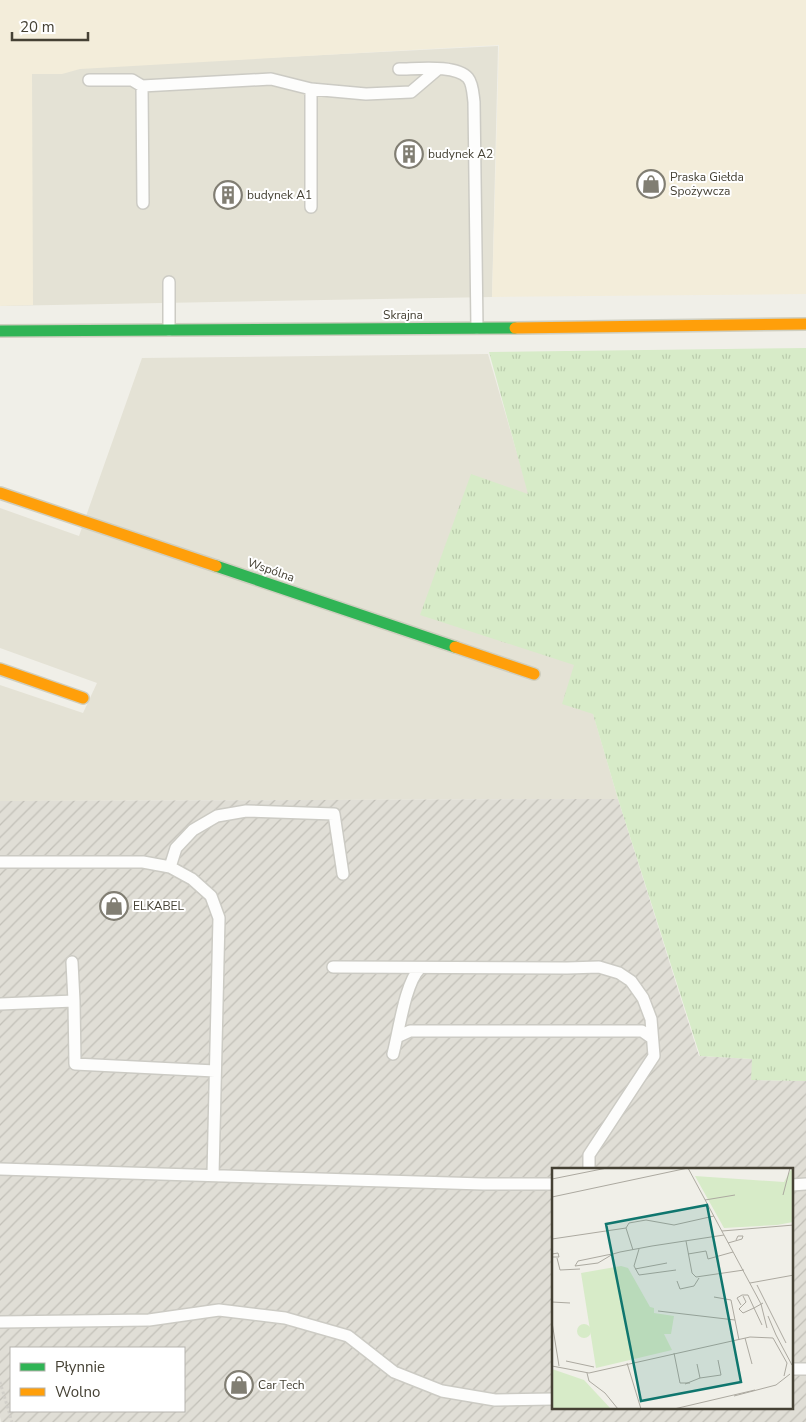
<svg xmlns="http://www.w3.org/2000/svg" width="806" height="1422" font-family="'Nunito Sans',sans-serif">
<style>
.residential{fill:#e4e2d5}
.commercial{fill:#f3edda}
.industrial{fill:url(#industrial-furrows);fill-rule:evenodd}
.grass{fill:url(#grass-tufts)}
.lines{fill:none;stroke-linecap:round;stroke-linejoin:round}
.lane-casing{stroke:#cccbc4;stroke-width:14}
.fast-casing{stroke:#cfcebf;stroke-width:14}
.slow-casing{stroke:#cfcebf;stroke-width:14}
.path{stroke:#d1cfc9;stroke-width:3;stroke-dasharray:2.5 2.5;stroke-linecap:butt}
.lane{stroke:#fdfdfc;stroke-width:11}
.fast{stroke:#30b455;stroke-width:11}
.slow{stroke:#ff9f0a;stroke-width:11}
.labels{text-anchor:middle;stroke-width:4;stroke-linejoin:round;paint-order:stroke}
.poi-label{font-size:12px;fill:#454134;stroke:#fff;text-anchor:start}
.street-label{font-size:12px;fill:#454134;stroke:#fff}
.inset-road{fill:none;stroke:#aca9a0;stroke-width:1}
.view{fill:#0f766e;fill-opacity:0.15;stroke:#0f766e;stroke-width:2.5}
.inset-edge{fill:none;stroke:#454134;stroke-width:2.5}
</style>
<defs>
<pattern id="industrial-furrows" width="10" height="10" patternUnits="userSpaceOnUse" patternTransform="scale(1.25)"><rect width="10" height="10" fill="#e0ded6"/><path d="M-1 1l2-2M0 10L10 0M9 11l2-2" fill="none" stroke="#c2c0b8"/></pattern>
<pattern id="grass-tufts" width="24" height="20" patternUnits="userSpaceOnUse" patternTransform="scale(1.25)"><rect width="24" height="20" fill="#d7ebc8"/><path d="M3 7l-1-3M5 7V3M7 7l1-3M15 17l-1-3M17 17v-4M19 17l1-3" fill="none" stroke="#bacbac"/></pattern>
</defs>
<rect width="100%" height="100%" fill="#f0efe8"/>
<path class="residential" d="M498 46 492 297 0 306 10 71Z
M488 354 618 799 0 801V685L83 713 97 683 0 648V508L79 536 142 358Z"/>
<path class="commercial" d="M0 0H806V294L492 297 499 45 80 69 62 74H32L33 305 0 306Z"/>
<path class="industrial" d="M618 799 699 1056 752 1059V1080L806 1081V1422H1L0 1417V801ZM554 1170H792V1408H554ZM11 1348H184V1411H11Z"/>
<path class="grass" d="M806 348V1081L751 1080 752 1059 700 1056 618 799 593 714 562 704 574 665 420 615 471 474 528 494 489 352Z"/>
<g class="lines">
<defs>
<path id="lane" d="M399 69C416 69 456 64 468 78 473 84 473 95 474 102L477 328
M89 80H132L142 86
M143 203 142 86 271 79 311 89
M311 207V89L366 94 411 92 438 69
M169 330V282
M0 862H143L170 867 192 879 211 896 219 918 213 1175
M170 867 176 848 193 830 217 816 246 811 334 814 343 874
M72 962 74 1001
M333 967 567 968 599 967 619 973 631 981 643 998 651 1019 654 1056 589 1155V1170
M0 1004 74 1001 75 1064 215 1071
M397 1037 410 1031H642L652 1038
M393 1054C399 1031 405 983 420 968
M0 1169 483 1184H554
M792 1185 806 1184
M0 1322 149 1320 219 1310 285 1318 348 1336 394 1372 442 1391 495 1400 554 1399
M792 1369H806"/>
<path id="fast" d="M0 331 515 328
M216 566 455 647"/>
<path id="slow" d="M515 328 806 324
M0 493 216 566
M455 647 534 674
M0 669 83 698"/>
</defs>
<use href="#lane" class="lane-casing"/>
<use href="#fast" class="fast-casing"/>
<use href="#slow" class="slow-casing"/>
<path class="path" d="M0 1382 12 1422"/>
<use href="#lane" class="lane"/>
<use href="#fast" class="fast"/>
<use href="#slow" class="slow"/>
</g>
<defs>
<symbol id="building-ring" viewBox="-11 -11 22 22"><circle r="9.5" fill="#fff" stroke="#817e73" stroke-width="1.5"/><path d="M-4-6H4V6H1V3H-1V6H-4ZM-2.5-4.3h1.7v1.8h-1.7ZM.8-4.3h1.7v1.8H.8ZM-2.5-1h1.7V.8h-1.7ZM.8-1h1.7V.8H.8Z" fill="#817e73"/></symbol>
<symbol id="shop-ring" viewBox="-11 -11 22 22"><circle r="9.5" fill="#fff" stroke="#817e73" stroke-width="1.5"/><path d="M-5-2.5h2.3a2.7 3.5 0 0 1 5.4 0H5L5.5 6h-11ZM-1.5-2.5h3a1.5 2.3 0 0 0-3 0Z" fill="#817e73"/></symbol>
</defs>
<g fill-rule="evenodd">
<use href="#building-ring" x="393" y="138" width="32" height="32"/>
<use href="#shop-ring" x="635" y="168" width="32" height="32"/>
<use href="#building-ring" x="212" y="179" width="32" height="32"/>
<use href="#shop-ring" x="98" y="890" width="32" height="32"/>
<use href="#shop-ring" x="223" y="1369" width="32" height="32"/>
</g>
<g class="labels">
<g class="poi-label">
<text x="428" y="158">budynek A2</text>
<text x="670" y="181">Praska Giełda<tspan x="670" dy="14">Spożywcza</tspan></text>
<text x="247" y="199">budynek A1</text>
<text x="133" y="910">ELKABEL</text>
<text x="258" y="1389">Car Tech</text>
</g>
<g class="street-label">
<text x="403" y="319">Skrajna</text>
<text transform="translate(271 570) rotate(19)" y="4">Wspólna</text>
</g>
</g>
<g transform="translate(552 1168)">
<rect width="241" height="241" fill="#f0efe8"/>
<path d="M69 98 76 100 98 139 102 140V145L122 148 119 166H112L120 182 44 200 29 105Z" fill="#d7ebc8"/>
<path d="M0 201 32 212 59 241H0Z" fill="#d7ebc8"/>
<path d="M240 0 241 54 225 57 172 60 143 8 232 14Z" fill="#d7ebc8"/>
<path d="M25 163a7 7 0 1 1 14 0a7 7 0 1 1-14 0Z" fill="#d7ebc8"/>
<path class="inset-road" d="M136 0 209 136 215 160M0 11 55 0M231 27 238 0M0 29 136 0M153 32 183 27M74 60 81 82M170 63 242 57M0 71 74 60 77 55 94 52 122 57 162 48M134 73 140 105 144 109 192 102M176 75 190 71 191 68H186L184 72M87 81 82 98 87 107 124 102M0 86 6 85 7 89H0M61 86 46 95 23 98 26 93 55 87 61 86 68 84 100 78 172 67M136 86 154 83 156 91 181 84M5 90 8 102 28 101M83 101 115 95M125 113 128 121 142 118 147 110M198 115 242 107M205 117 234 175M191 128 194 134 187 141 191 145 202 140 210 157M162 129 179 132 183 152M0 134 18 135M189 137 185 130 190 127H196L202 140 211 135M106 143 183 152 187 172M216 148 224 167M0 154 7 198M224 167 240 197M193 170 200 196M221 170 235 195 232 208M122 185 128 215H138M14 193 42 199M75 195 89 241M0 198 37 205 198 169 221 170M35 205 37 213 53 225 66 241M148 210 169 207 166 192M133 216 148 210 145 196M182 228 224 217 238 206M122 241 203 222"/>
<path class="view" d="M155 37 189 214 89 233 54 56Z"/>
<rect width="241" height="241" class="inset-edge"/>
</g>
<rect x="10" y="1347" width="175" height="65" fill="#ffffff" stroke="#b5b3ae"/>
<rect x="20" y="1363" width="25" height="8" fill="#30b455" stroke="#b5b3ae"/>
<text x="55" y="1372" font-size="15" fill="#454134">Płynnie</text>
<rect x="20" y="1388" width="25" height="8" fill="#ff9f0a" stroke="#b5b3ae"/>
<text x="55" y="1397" font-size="15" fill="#454134">Wolno</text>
<path d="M12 32v8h76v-8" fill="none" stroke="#454134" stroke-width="2.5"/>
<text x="20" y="32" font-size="15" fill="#454134" stroke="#ffffff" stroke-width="4" paint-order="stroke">20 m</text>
</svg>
